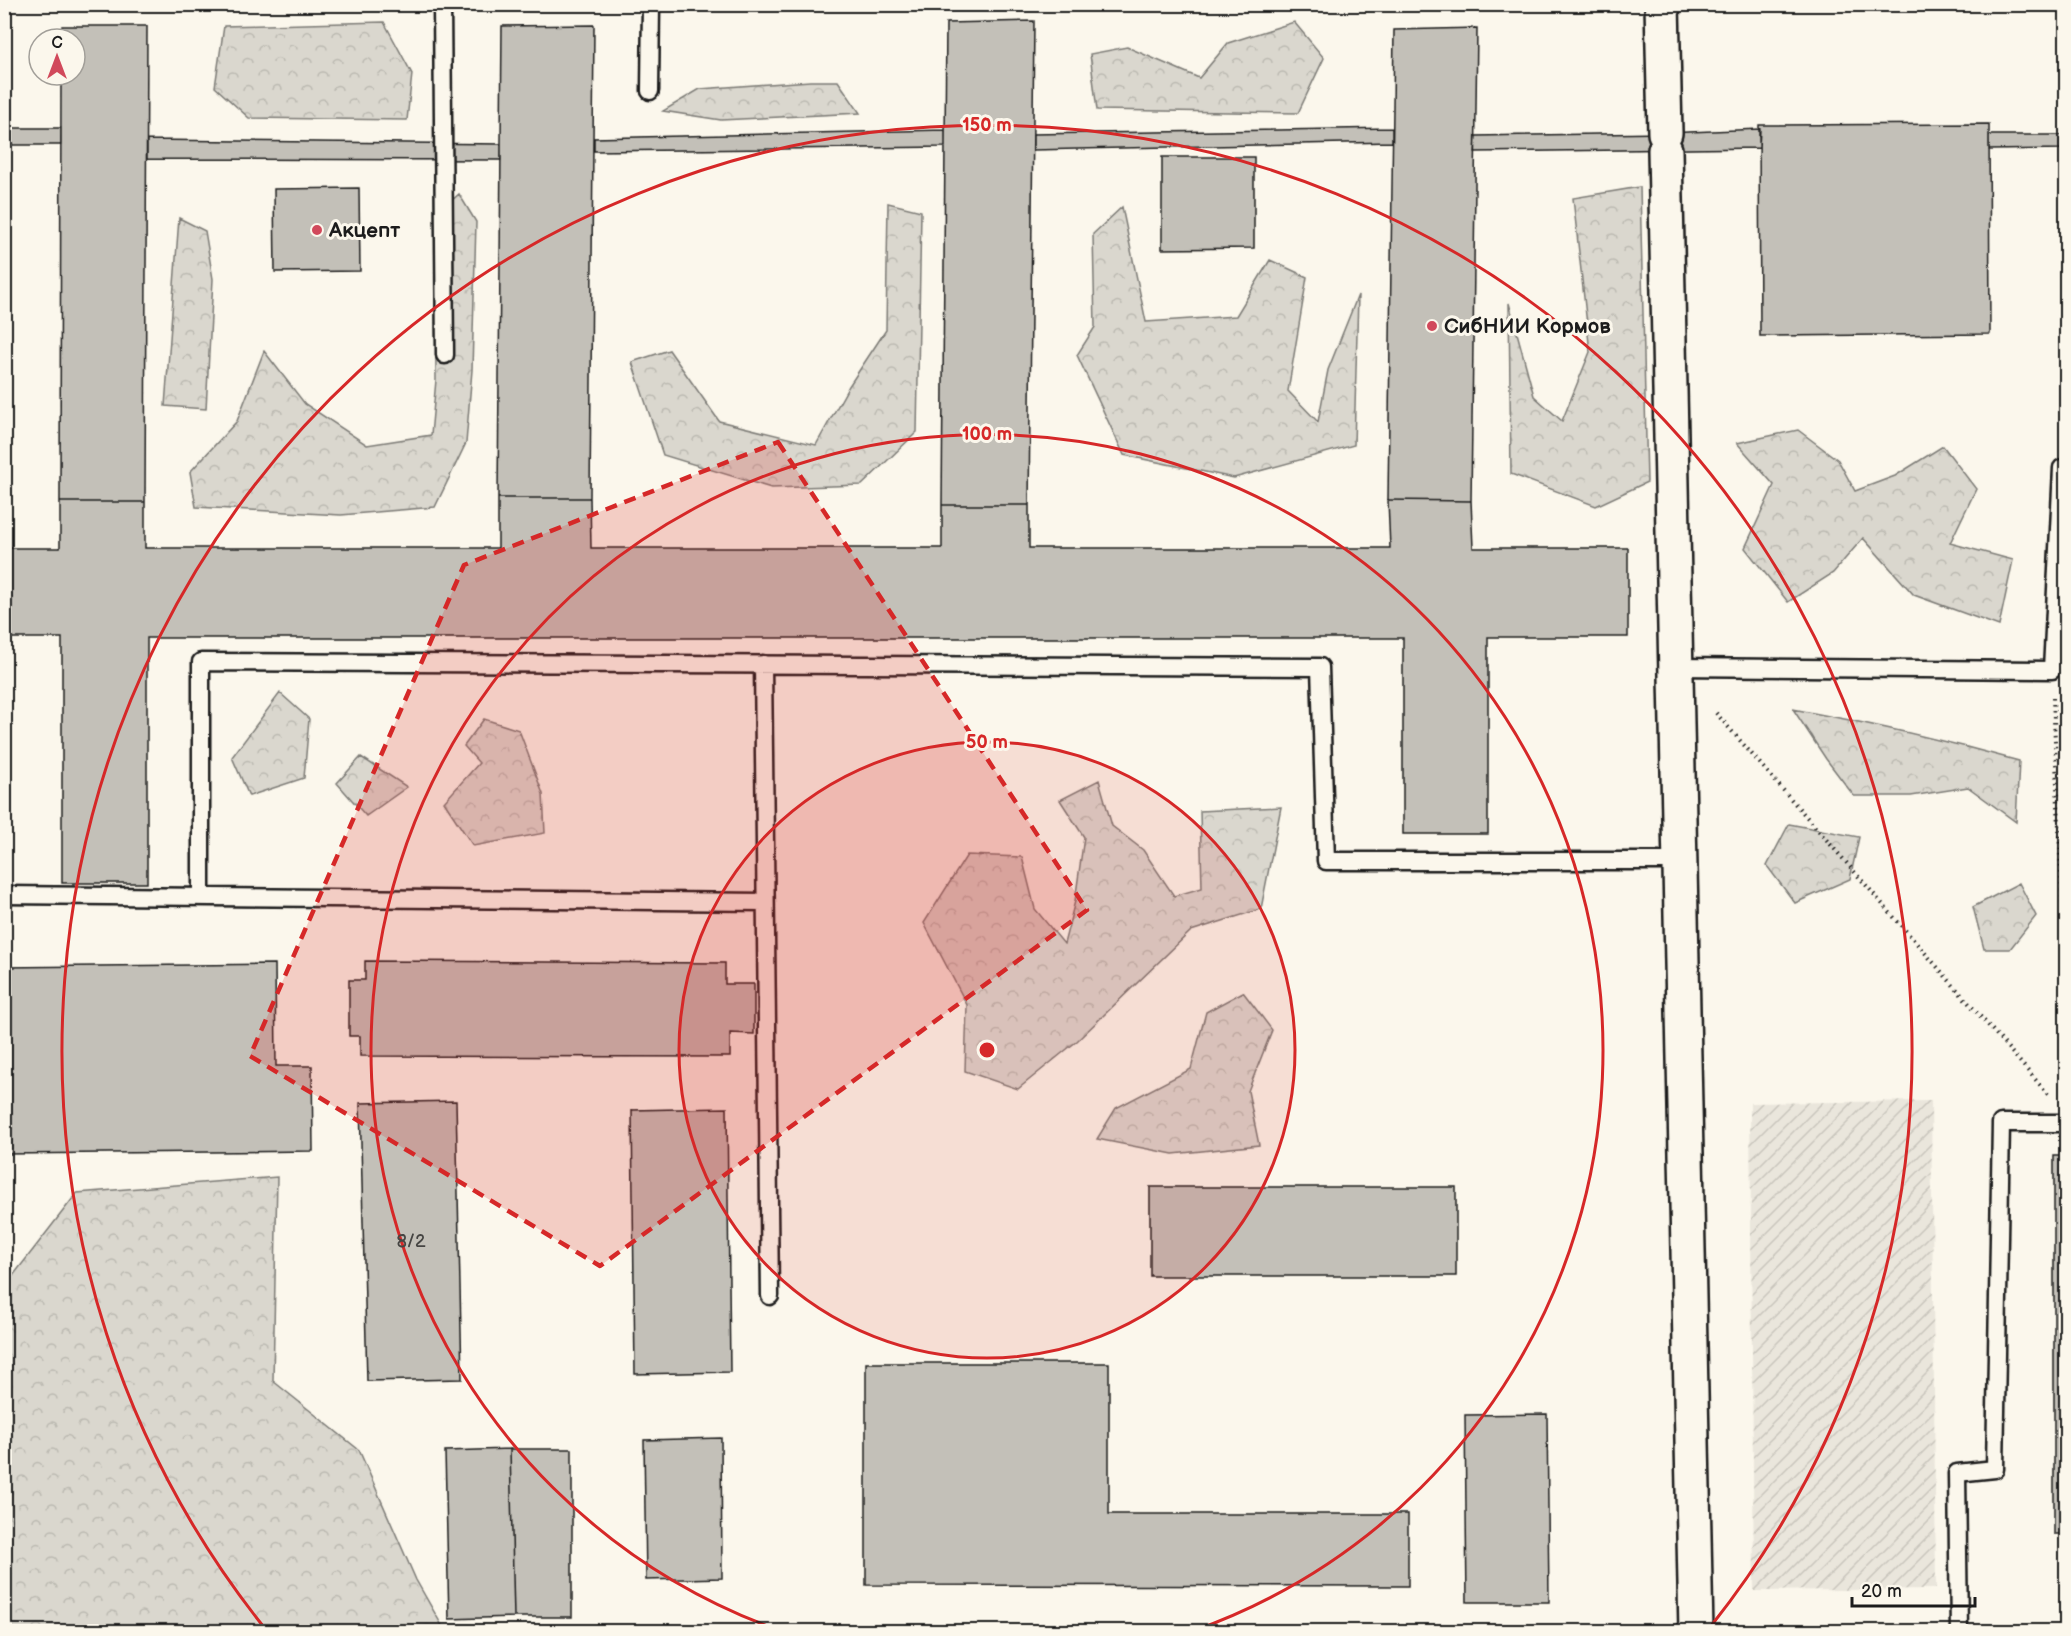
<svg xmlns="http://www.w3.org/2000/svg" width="2071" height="1636" font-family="'Balsamiq Sans',sans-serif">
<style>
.industrial{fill:url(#industrial-furrows)}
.forest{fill:url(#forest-crowns);stroke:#7b7a75;stroke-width:1.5}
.building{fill:#c3c0b8;stroke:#1c1c1c;stroke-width:1.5}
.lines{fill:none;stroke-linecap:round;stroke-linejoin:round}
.service-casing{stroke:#1c1c1c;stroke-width:21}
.minor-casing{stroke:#1c1c1c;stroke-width:38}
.path{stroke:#1c1c1c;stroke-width:4;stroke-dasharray:1.5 4.5;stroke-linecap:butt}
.service{stroke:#fbf7ec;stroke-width:16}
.minor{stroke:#fbf7ec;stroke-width:33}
.marked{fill:#d62828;fill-opacity:0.2;stroke:#d62828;stroke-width:4.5;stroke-dasharray:12 8;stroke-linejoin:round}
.ring{fill:none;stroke:#d62828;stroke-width:3}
.poi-dot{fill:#d1495b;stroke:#fbf7ec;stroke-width:2}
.labels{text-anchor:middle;stroke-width:6;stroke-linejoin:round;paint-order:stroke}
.number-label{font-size:18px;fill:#464543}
.poi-label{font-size:21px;font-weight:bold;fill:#1c1c1c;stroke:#fbf7ec;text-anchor:start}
.centre{fill:#d62828;stroke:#fbf7ec;stroke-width:3}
.ring-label{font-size:18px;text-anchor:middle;font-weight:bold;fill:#d62828;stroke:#fbf7ec;stroke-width:6;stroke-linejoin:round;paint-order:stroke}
</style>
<defs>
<pattern id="industrial-furrows" width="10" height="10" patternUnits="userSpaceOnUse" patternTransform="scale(1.5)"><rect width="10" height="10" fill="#eae6dc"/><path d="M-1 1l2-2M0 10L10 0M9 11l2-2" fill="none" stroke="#c8c5bc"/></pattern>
<pattern id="forest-crowns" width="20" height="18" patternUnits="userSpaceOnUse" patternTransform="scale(1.5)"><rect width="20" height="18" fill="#dad7ce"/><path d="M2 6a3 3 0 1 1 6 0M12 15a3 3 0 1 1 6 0" fill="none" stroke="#bab8b0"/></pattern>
</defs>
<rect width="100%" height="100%" fill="#fbf7ec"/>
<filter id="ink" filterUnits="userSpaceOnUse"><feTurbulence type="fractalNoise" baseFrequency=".0167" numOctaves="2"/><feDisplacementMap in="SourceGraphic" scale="12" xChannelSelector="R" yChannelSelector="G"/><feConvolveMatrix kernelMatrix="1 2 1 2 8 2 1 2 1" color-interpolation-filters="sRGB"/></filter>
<g filter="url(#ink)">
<path class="industrial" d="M1931 1101 1936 1589 1754 1591 1750 1103Z"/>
<path class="forest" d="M384 22 412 74 407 120 249 118 215 87 224 26Z
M1294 22 1324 58 1298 113 1097 110 1090 54 1127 47 1199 78 1228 43Z
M810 81H838L860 113 721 120 663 111 700 89Z
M1640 187 1647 482 1596 506 1511 474 1509 303 1534 396 1562 421 1590 352 1573 198Z
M459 194 476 222 472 370 466 443 435 507 341 515 196 507 190 472 237 421 264 351 305 404 367 445 431 435 436 380 435 216Z
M888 203 921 211 917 432 862 485 771 488 663 455 632 362 669 350 719 421 816 445 849 386 886 330Z
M1122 207 1146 322 1236 316 1270 260 1307 277 1288 391 1318 422 1328 370 1358 295 1354 445 1234 478 1124 455 1077 355 1095 327 1093 234Z
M179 218 205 231 213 279 206 409 165 406Z
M1798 430 1838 460 1855 491 1895 476 1943 446 1976 489 1950 543 2013 560 1999 626 1914 595 1863 538 1833 573 1788 602 1745 548 1774 485 1737 443Z
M280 693 309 719 304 778 249 796 232 757Z
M1793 709C1869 723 1944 740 2019 761L2016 822 1968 787 1911 796H1854L1826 759Z
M484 719 519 730 543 794 545 833 473 846 444 802 479 763 464 746Z
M361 757 407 787 366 816 337 783Z
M1099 780 1112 826 1143 850 1174 896 1202 888 1200 811 1281 807 1261 909 1191 931 1077 1041 1018 1089 965 1071 967 1005 924 923 967 855 1022 857 1035 909 1064 944 1075 901 1084 837 1060 800Z
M1789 824 1859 837 1850 879 1795 903 1767 866Z
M2019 883 2036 916 2010 949H1984L1973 907Z
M1243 992 1272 1030 1248 1091 1259 1145 1173 1154 1097 1139 1116 1108 1191 1069 1206 1012Z
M277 1177 273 1381 359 1450 416 1580 445 1631H5V1286L77 1193Z"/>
<path class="building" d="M1034 21 1029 505H942L946 23Z
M594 25 590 498H498L502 26Z
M62 26H147L145 502H60L61 75H75V39H62Z
M1477 28 1471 501 1388 500 1394 30Z
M1989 124 1990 334 1760 336 1759 125Z
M4 128H61V145H4Z
M1392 128V142L1033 150V134Z
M1760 129 1759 148 1475 152 1476 136 1665 133Z
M945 130V147L594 151V138Z
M1989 135H2066V149L1989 150Z
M147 140 501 144V160L147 159Z
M1162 157H1254V248L1162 249Z
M359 188 360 271 275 272 274 189Z
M498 498H590L591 548H942V505H1029V548H1390L1388 500 1471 501 1473 548H1628V637H1488V834H1403V638H147V883H62V638H4V548H60V502H145V548H498Z
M365 961 725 963V984H754V1034L730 1033V1057L360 1056V1036H349V980H365Z
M275 964 276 1066H312L313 1151 4 1154V967Z
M456 1101 462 1379 367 1381 360 1103Z
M727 1108 730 1372 635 1374 632 1110Z
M2054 1156H2066V1534H2054Z
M1150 1187H1456V1276H1150Z
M866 1363H1109V1514H1408V1586L866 1585Z
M1547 1414 1549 1602H1467L1465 1415Z
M721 1438 722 1578 646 1580 644 1440Z
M510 1449 514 1617 449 1619 445 1451Z
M510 1449H572V1617H514Z"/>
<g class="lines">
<defs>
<path id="service" d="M442 4 445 355
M650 91 651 4
M763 664 770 1296
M1676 667 2052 670 2062 468H2066
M4 895 765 902
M201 897V662L1320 667 1326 861H1680
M1959 1632 1957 1473 1995 1469 2001 1123H2066"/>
<path id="minor" d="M1662 4 1665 133
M1665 150 1696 1632"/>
</defs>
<use href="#service" class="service-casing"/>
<use href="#minor" class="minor-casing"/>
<path class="path" d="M2053 698 2066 977
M1716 713 2048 1094"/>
<use href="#service" class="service"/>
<use href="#minor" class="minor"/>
</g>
</g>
<path class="marked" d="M778 442 1087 910 600 1266 250 1056 464 565Z"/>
<circle cx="987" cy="1050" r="308" fill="#d62828" fill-opacity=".12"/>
<g class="ring">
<circle cx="987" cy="1050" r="308"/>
<path d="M781 1631A616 616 0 1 1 1193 1631"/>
<path d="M263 1626A925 925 0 1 1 1711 1626"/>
</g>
<g class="poi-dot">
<circle cx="317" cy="230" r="6"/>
<circle cx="1432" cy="326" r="6"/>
</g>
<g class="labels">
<g class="number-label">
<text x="411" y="1247">8/2</text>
</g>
<g class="poi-label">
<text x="329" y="237">Акцепт</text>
<text x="1444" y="333">СибНИИ Кормов</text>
</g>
</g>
<circle cx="987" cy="1050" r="9" class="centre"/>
<g class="ring-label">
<text x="987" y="131">150 m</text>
<text x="987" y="440">100 m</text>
<text x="987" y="748">50 m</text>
</g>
<rect width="2071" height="1636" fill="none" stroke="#fbf7ec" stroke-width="24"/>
<rect x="12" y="12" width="2047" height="1612" fill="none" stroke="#1c1c1c" stroke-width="2" filter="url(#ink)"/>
<g transform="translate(57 57)"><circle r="28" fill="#fbf7ec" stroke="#a29f99" stroke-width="1.5"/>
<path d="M0-4.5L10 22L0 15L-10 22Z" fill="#d1495b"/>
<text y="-9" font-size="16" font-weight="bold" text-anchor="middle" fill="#1c1c1c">С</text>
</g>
<path d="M1852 1597v9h123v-9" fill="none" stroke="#1c1c1c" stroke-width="3"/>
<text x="1861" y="1597" font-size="18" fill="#1c1c1c" stroke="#fbf7ec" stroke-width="4.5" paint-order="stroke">20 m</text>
</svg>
